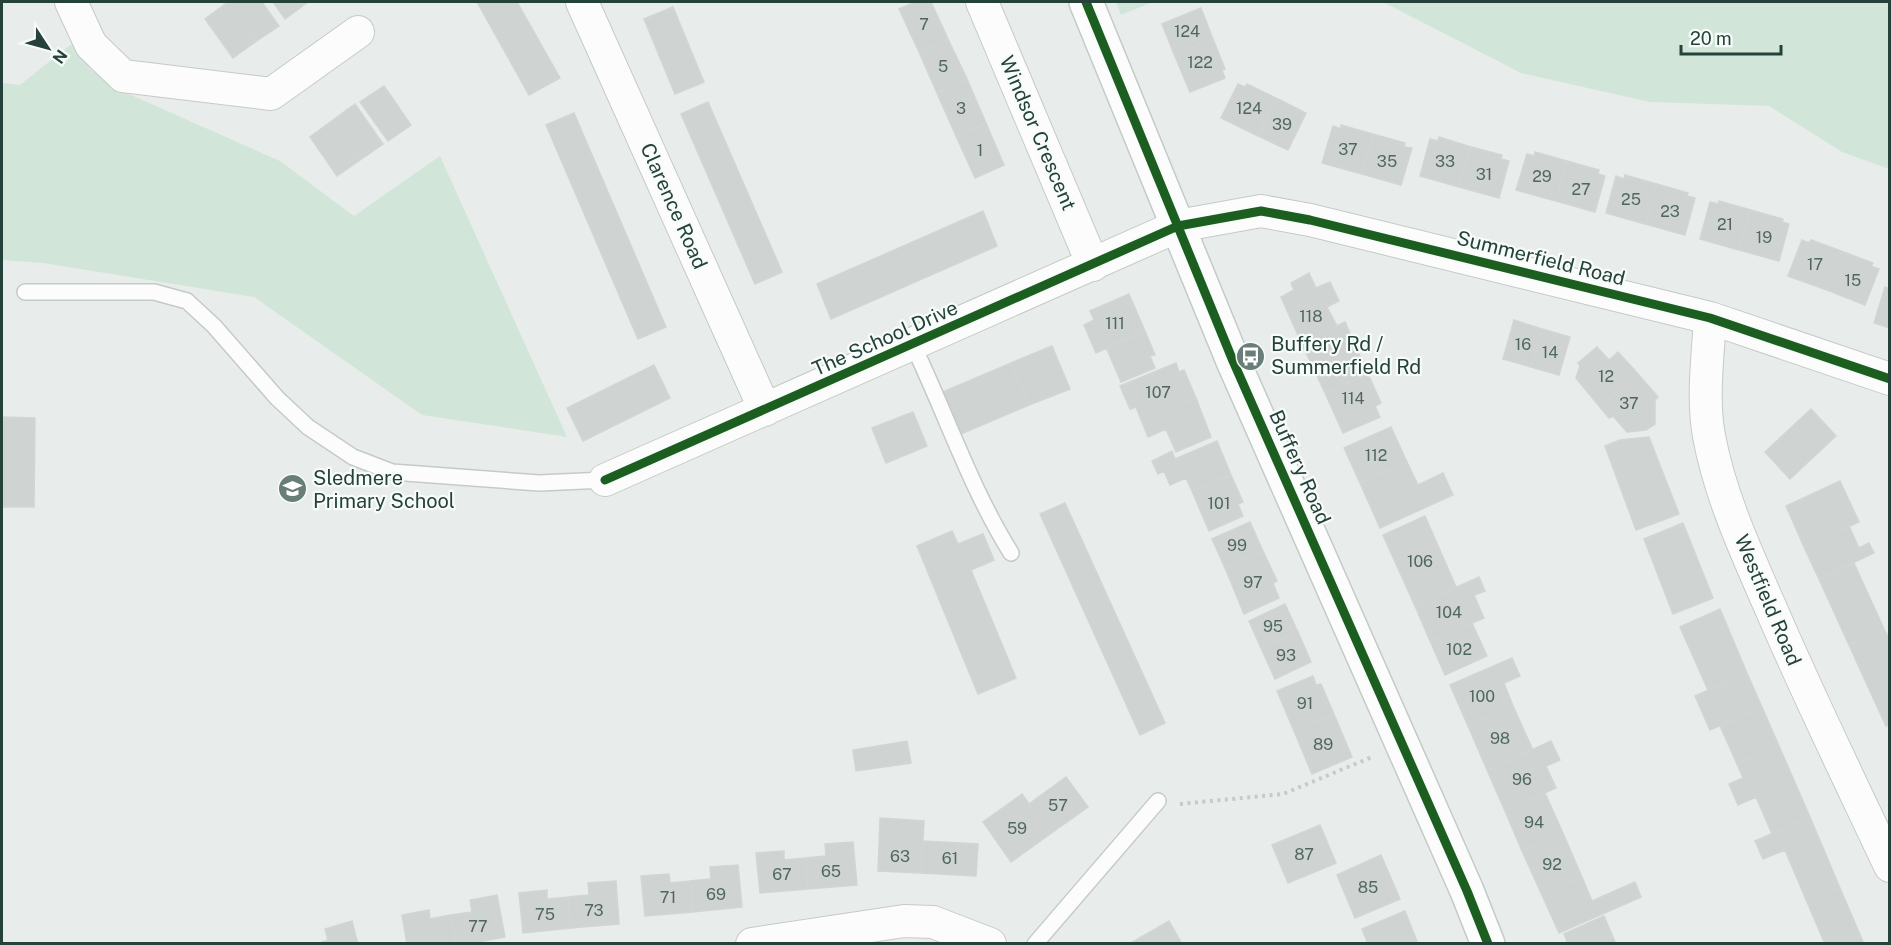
<svg xmlns="http://www.w3.org/2000/svg" width="1891" height="945" font-family="'Public Sans',sans-serif">
<style>
.green{fill:#d1e6d8}
.building{fill:#cfd4d2;stroke:#d1d6d4;stroke-width:1.5}
.lines{fill:none;stroke-linecap:round;stroke-linejoin:round}
.lane-casing{stroke:#c5cac8;stroke-width:18}
.street-casing{stroke:#c5cac8;stroke-width:34}
.secondary-casing{stroke:#c3cbc8;stroke-width:36}
.path{stroke:#c3ccca;stroke-width:4;stroke-dasharray:3 4.5;stroke-linecap:butt}
.lane{stroke:#fcfcfc;stroke-width:15}
.street{stroke:#fcfcfc;stroke-width:32}
.secondary{stroke:#fcfcfc;stroke-width:33}
.cycleway-casing{stroke:#f7fbf9;stroke-width:13}
.cycleway{stroke:#1b5e20;stroke-width:9}
.labels{text-anchor:middle;stroke-width:4.5;stroke-linejoin:round;paint-order:stroke}
.number-label{font-size:16px;fill:#506761}
.street-label{font-size:20px;fill:#24423a;stroke:#f7fbf9}
.poi-label{font-size:20px;fill:#24423a;stroke:#f7fbf9;text-anchor:start}
</style>
<rect width="100%" height="100%" fill="#e8edeb"/>
<path class="green" d="M1116 2H1153L1121 15Z
M1383 2H1889V169L1842 152 1769 106 1650 102 1521 73Z
M74 42 90 69 113 87 280 161 354 216 440 156 567 437 422 415 254 297 43 263 2 260V83L20 85Z"/>
<path class="building" d="M228 2H262L279 26 255 42Z
M228 2 255 42 233 58 205 19Z
M273 2H308L285 19Z
M477 2H517L560 78 529 95Z
M915 2H931L948 39 919 52 899 9Z
M673 7 704 82 675 94 644 19Z
M1201 8 1213 39 1174 54 1162 24Z
M948 39 967 79 937 93 919 52Z
M1213 39 1225 69 1222 70 1225 78 1190 92 1174 54Z
M967 79 986 123 956 136 937 93Z
M1238 84 1245 87 1247 84 1276 98 1258 136 1221 118Z
M384 86 411 125 388 141 360 102Z
M1276 98 1306 113 1288 150 1258 136Z
M708 102 782 272 755 284 681 114Z
M355 104 383 144 360 160 333 120Z
M574 113 666 327 638 339 546 125Z
M333 120 360 160 337 176 310 137Z
M986 123 1004 165 975 178 956 136Z
M1341 125 1373 134 1362 174 1322 163 1333 126 1341 129Z
M1373 134 1405 143 1404 147 1412 148 1401 185 1362 174Z
M1439 137 1471 147 1459 187 1420 176 1430 139 1438 141Z
M1471 147 1502 155 1501 159 1509 161 1499 198 1459 187Z
M1535 152 1567 161 1556 201 1516 190 1527 154 1534 156Z
M1567 161 1599 170 1598 174 1605 176 1595 212 1556 201Z
M1625 175 1657 184 1645 224 1606 213 1616 176 1624 179Z
M1657 184 1688 193 1687 196 1695 198 1685 235 1645 224Z
M1719 201 1751 210 1739 250 1700 239 1710 202 1718 204Z
M1751 210 1783 219 1782 222 1789 224 1779 261 1739 250Z
M983 211 997 246 831 319 817 284Z
M1802 240 1809 243 1811 240 1841 251 1827 290 1788 276Z
M1841 251 1873 263 1871 266 1879 269 1865 305 1827 290Z
M1309 273 1316 288 1330 282 1339 301 1327 307 1337 326 1301 342 1281 297 1294 290 1291 283Z
M1885 287 1890 289V328L1874 323Z
M1129 294 1145 331 1096 353 1084 325 1094 320 1090 311Z
M1514 320 1542 329 1531 367 1503 359Z
M1345 322 1368 374 1325 393 1301 342Z
M1542 329 1570 337 1559 375 1531 367Z
M1145 331 1155 355 1150 356 1155 368 1121 382 1106 347Z
M1052 346 1070 389 1029 405 1011 363Z
M1597 347 1609 360 1618 352 1638 374 1599 406 1576 378 1580 366 1578 363Z
M1011 363 1029 405 961 434 943 392Z
M1176 363 1179 372 1184 370 1196 398 1142 422 1136 407 1130 409 1120 386Z
M654 365 670 398 583 441 567 408Z
M1368 374 1381 403 1375 406 1380 417 1343 433 1325 393Z
M1638 374 1658 397 1655 400V424L1646 430 1627 432 1613 416 1609 418 1599 406Z
M1196 398 1211 437 1176 452 1166 429 1148 437 1142 422Z
M1811 409 1836 436 1790 479 1765 452Z
M913 412 927 446 886 463 872 428Z
M2 417 35 418 34 507H2Z
M1391 427 1407 462 1360 483 1344 448Z
M1649 437 1679 514 1636 530 1605 446 1620 440Z
M1217 441 1231 475 1192 491 1186 478 1170 485 1164 471 1158 474 1152 461 1172 451 1175 459Z
M1407 462 1418 485 1443 473 1453 495 1380 528 1360 483Z
M1231 475 1243 502 1238 504 1243 516 1209 531 1192 491Z
M1840 481 1859 522 1804 547 1786 506Z
M1065 503 1165 723 1140 735 1040 514Z
M1425 516 1456 587 1415 606 1383 535Z
M1250 522 1263 551 1225 568 1212 539Z
M1683 523 1713 598 1673 614 1644 539Z
M1849 526 1859 548 1869 543 1874 553 1819 579 1804 547Z
M952 531 958 544 983 534 994 560 971 570 1016 678 978 694 917 546Z
M1263 551 1277 581 1273 583 1279 598 1244 614 1225 568Z
M1854 563 1884 629 1849 645 1819 579Z
M1479 577 1485 591 1474 595 1484 618 1430 641 1415 606Z
M1285 604 1298 632 1261 648 1249 621Z
M1720 609 1747 673 1708 690 1680 627Z
M1472 623 1487 656 1445 675 1430 641Z
M1884 629 1890 640V725L1886 726 1849 645Z
M1298 632 1311 662 1275 679 1261 648Z
M1512 658 1520 676 1504 683 1513 706 1468 726 1450 685Z
M1747 673 1762 707 1710 730 1695 696Z
M1313 676 1316 685 1321 684 1334 714 1294 731 1277 691Z
M1513 706 1533 750 1487 770 1468 726Z
M1762 707 1779 746 1737 764 1720 726Z
M1334 714 1352 757 1312 774 1294 731Z
M907 741 911 763 856 771 853 750Z
M1551 741 1560 760 1546 766 1556 788 1505 811 1487 770Z
M1779 746 1810 817 1772 834 1756 797 1738 805 1729 784 1743 778 1737 764Z
M1066 777 1088 807 1050 834 1029 804Z
M1545 793 1563 833 1522 851 1505 811Z
M1022 794 1050 834 1011 862 983 822Z
M1810 817 1840 888 1807 902 1785 850 1763 859 1755 841Z
M880 818 924 821 921 873 878 871Z
M1320 825 1336 863 1288 883 1272 845Z
M1563 833 1582 877 1542 895 1522 851Z
M923 841 978 844 976 876 921 873Z
M853 842 857 885 808 889 805 858 826 856 825 844Z
M784 851V860L805 858 808 889 760 893 756 853Z
M1381 855 1400 899 1355 918 1337 875Z
M738 865 742 907 693 912 690 881 711 879 710 867Z
M669 874 670 883 690 881 693 912 645 916 641 876Z
M1582 877 1592 901 1635 882 1641 897 1559 933 1542 895Z
M616 881 619 924 571 928 568 897 589 895 588 883Z
M1840 888 1864 944H1825L1807 902Z
M547 890V899L568 897 571 928 523 933 519 893Z
M497 895 505 937 469 944H456L451 915 472 912 470 900Z
M429 910 430 919 451 915 456 944H407L402 915Z
M1405 911 1418 944H1368L1362 929Z
M1604 916 1616 944H1568L1564 934Z
M352 921 358 944H317L328 940 325 929Z
M1169 921 1182 944H1129Z"/>
<g class="lines">
<defs>
<path id="lane" d="M25 292H154L187 301 214 326 277 398 308 427 353 457 392 472 539 483 605 480
M913 345C946 414 971 489 1011 553
M1035 944 1158 801"/>
<path id="street" d="M71 2 91 45 123 76 271 94 358 32
M582 2 765 410
M982 2 1093 265
M1710 318C1708 356 1702 398 1709 436 1720 496 1747 554 1772 611 1809 697 1850 781 1890 866
M605 480 1178 226 1261 211 1310 220 1710 318 1890 379
M752 944 904 921 933 922 990 944"/>
<path id="secondary" d="M1086 2 1233 361 1467 891 1488 944"/>
</defs>
<use href="#lane" class="lane-casing"/>
<use href="#street" class="street-casing"/>
<use href="#secondary" class="secondary-casing"/>
<path class="path" d="M1180 804 1283 794 1372 757"/>
<use href="#lane" class="lane"/>
<use href="#street" class="street"/>
<use href="#secondary" class="secondary"/>
<defs>
<path id="cycleway" d="M1086 2 1233 361 1467 891 1488 944
M605 480 1178 226 1261 211 1310 220 1710 318 1890 379"/>
</defs>
<use href="#cycleway" class="cycleway-casing"/>
<use href="#cycleway" class="cycleway"/>
</g>
<defs>
<symbol id="bus-disc" viewBox="-11 -11 22 22"><circle r="9.5" fill="#697e78" stroke="#f7fbf9"/><path d="M-5-6H5V4H4V6H2V4H-2V6H-4V4H-5ZM-3.5-4V0h7V-4ZM-3.5 1.2v1.5H-2V1.2ZM2 1.2v1.5H3.5V1.2Z" fill="#fff"/></symbol>
<symbol id="school-disc" viewBox="-11 -11 22 22"><circle r="9.5" fill="#697e78" stroke="#f7fbf9"/><path d="M0-5L7-2L0 1L-7-2ZM-4 1L0 2.5L4 1V4Q0 6-4 4Z" fill="#fff"/></symbol>
</defs>
<g fill-rule="evenodd">
<use href="#bus-disc" x="1234" y="340" width="33" height="33"/>
<use href="#school-disc" x="276" y="472" width="33" height="33"/>
</g>
<g class="labels">
<g class="number-label">
<text x="924" y="30">7</text>
<text x="1187" y="37">124</text>
<text x="1200" y="68">122</text>
<text x="943" y="72">5</text>
<text x="961" y="114">3</text>
<text x="1249" y="114">124</text>
<text x="1282" y="130">39</text>
<text x="1348" y="155">37</text>
<text x="980" y="156">1</text>
<text x="1387" y="167">35</text>
<text x="1445" y="167">33</text>
<text x="1484" y="180">31</text>
<text x="1542" y="182">29</text>
<text x="1581" y="195">27</text>
<text x="1631" y="205">25</text>
<text x="1670" y="217">23</text>
<text x="1725" y="230">21</text>
<text x="1764" y="243">19</text>
<text x="1815" y="270">17</text>
<text x="1853" y="286">15</text>
<text x="1311" y="322">118</text>
<text x="1115" y="329">111</text>
<text x="1523" y="350">16</text>
<text x="1550" y="358">14</text>
<text x="1606" y="382">12</text>
<text x="1158" y="398">107</text>
<text x="1353" y="404">114</text>
<text x="1629" y="409">37</text>
<text x="1376" y="461">112</text>
<text x="1219" y="509">101</text>
<text x="1237" y="551">99</text>
<text x="1420" y="567">106</text>
<text x="1253" y="588">97</text>
<text x="1449" y="618">104</text>
<text x="1273" y="632">95</text>
<text x="1459" y="655">102</text>
<text x="1286" y="661">93</text>
<text x="1482" y="702">100</text>
<text x="1305" y="709">91</text>
<text x="1500" y="744">98</text>
<text x="1323" y="750">89</text>
<text x="1522" y="785">96</text>
<text x="1058" y="811">57</text>
<text x="1534" y="828">94</text>
<text x="1017" y="834">59</text>
<text x="1304" y="860">87</text>
<text x="900" y="862">63</text>
<text x="950" y="864">61</text>
<text x="1552" y="870">92</text>
<text x="831" y="877">65</text>
<text x="782" y="880">67</text>
<text x="1368" y="893">85</text>
<text x="716" y="900">69</text>
<text x="668" y="903">71</text>
<text x="594" y="916">73</text>
<text x="545" y="920">75</text>
<text x="478" y="932">77</text>
</g>
<g class="street-label">
<text transform="translate(1038 133) rotate(67)" y="7">Windsor Crescent</text>
<text transform="translate(674 206) rotate(66)" y="7">Clarence Road</text>
<text transform="translate(1541 258) rotate(14)" y="7">Summerfield Road</text>
<text transform="translate(885 338) rotate(-24)" y="7">The School Drive</text>
<text transform="translate(1300 467) rotate(66)" y="7">Buffery Road</text>
<text transform="translate(1768 600) rotate(67)" y="7">Westfield Road</text>
</g>
<g class="poi-label">
<text x="1271" y="351">Buffery Rd /<tspan x="1271" dy="23">Summerfield Rd</tspan></text>
<text x="313" y="485">Sledmere<tspan x="313" dy="23">Primary School</tspan></text>
</g>
</g>
<rect width="1891" height="945" fill="none" stroke="#24423a" stroke-width="6"/>
<g transform="translate(48 48) rotate(126)" stroke="#f7fbf9" stroke-width="4.5" paint-order="stroke">
<path d="M0-4.5L10 22L0 15L-10 22Z" fill="#24423a"/>
<text y="-9" font-size="16" font-weight="bold" text-anchor="middle" fill="#24423a">N</text>
</g>
<path d="M1681 45v9h100v-9" fill="none" stroke="#24423a" stroke-width="3"/>
<text x="1690" y="45" font-size="18" fill="#24423a" stroke="#f7fbf9" stroke-width="4.5" paint-order="stroke">20 m</text>
</svg>
